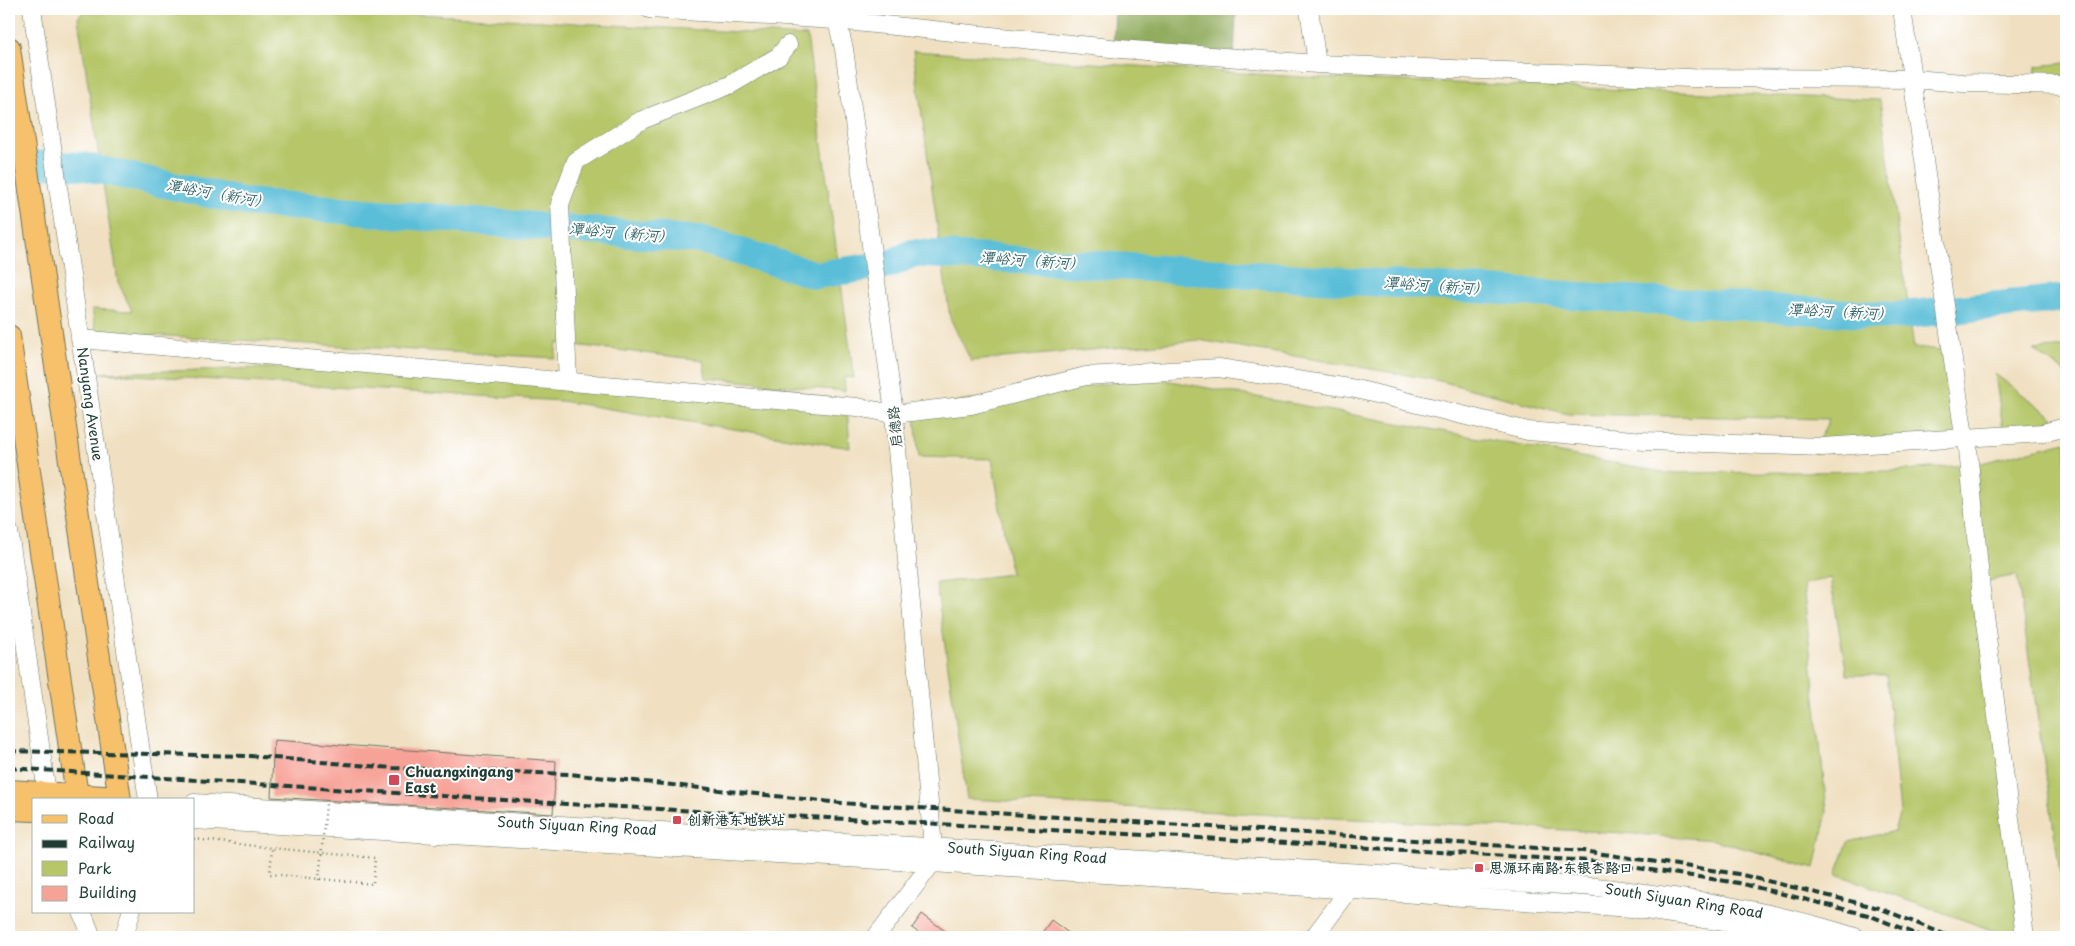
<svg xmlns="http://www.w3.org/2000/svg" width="2075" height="946" font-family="'Playpen Sans','LXGW WenKai TC',sans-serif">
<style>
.green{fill:#b6c669;stroke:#6a824e}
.forest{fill:#90ab5d;stroke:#587448}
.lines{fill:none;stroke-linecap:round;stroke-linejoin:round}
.river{stroke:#5abed8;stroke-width:28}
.building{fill:#f7a297}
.minor-casing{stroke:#687665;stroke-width:19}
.major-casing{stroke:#687665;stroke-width:24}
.path{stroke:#687665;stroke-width:2.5;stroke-dasharray:1 4;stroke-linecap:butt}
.minor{stroke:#fff;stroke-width:18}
.major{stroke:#f7c06b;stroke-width:22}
.rail{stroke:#1f3d34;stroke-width:4;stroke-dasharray:8 4;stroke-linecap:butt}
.path-bridge{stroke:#687665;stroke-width:2.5;stroke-dasharray:1 4;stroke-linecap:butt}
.poi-dot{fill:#d1495b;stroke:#fff;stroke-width:2}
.labels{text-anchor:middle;stroke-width:4;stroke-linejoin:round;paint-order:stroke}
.street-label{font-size:14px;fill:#1f3d34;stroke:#fff}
.poi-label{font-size:14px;font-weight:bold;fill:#1f3d34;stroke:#fff;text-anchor:start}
.water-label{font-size:15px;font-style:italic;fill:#316465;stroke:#fff}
</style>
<rect width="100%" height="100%" fill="#fff"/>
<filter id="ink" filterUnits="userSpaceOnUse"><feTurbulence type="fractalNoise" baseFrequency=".02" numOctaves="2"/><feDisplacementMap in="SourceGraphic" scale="10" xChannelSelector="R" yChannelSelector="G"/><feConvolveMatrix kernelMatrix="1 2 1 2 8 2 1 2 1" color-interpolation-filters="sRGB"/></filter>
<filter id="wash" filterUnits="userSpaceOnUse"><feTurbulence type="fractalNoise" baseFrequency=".0096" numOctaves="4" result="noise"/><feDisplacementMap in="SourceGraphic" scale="20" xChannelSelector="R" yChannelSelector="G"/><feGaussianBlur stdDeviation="1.12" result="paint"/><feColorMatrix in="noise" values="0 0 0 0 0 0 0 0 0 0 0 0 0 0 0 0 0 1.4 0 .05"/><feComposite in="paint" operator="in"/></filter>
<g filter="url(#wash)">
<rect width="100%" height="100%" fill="#f0e0c1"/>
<path class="green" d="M85 9H327L807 36 854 378 844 377 845 391 706 378 703 360 557 343 555 358 96 332 92 309 132 311 118 282 78 18Z
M913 51 1301 77 1880 100 1914 348 1947 350 1960 443 1813 453 1829 419 1568 414 1436 380 1199 340 971 361 950 318Z
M2066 63V80L2035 82 2036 66Z
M2066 347V373L2034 350Z
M397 364 847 407 850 448 561 401 101 373Z
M1995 374 2057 420 2004 437Z
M1154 378 1668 473 1894 471 1977 464 2066 442V914L2017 575 1977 583 2021 937H2011L1836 874 1848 842 1894 831 1900 812 1886 675H1847L1830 578 1803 584 1827 811 1815 868 1714 840 1623 833 967 799 936 583 1011 574 992 459 919 457 914 407Z"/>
<path class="forest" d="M1115 9 1236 11 1234 58 1113 52Z"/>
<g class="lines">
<path class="river" d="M9 163 82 166 246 202 702 240 816 275 890 264 913 253 1893 316 2066 298"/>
</g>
<g id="blocks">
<path class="building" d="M274 740 556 761 553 814 271 797Z
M922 914 953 937H925L912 928Z
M1051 920 1074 937H1039Z"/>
</g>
</g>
<g filter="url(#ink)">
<use href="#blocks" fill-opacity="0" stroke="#687665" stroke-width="1"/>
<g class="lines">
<defs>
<path id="minor" d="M32 9 148 800
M649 9 835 20 1120 49 1317 64 1691 78 1914 79 1963 83 2066 85
M834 9 844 49 893 405 933 847 932 863 876 937
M1309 9 1317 64
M1902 9 1963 429 1967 438 1981 590 2025 937
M80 339 857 407 894 414 971 405 1086 376 1219 368 1356 389 1528 431 1645 441 1822 447 2043 433 2066 427
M568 382 560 204 576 161 642 120 730 85 779 56 788 45
M9 531 47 793
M194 803 1596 887C1683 897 1772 910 1855 937
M194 820 932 863 1632 908 1757 927 1796 937
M82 912 92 937
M124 937 131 912
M1314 937 1349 890 1350 882"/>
<path id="major" d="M9 48 120 800
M9 336 77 795 76 800
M9 791 119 798
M9 809 34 810"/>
</defs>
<use href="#minor" class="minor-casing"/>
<use href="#major" class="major-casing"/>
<path class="path" d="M194 839 272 848 270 874 373 884 375 858 272 848"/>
<use href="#minor" class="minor"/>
<use href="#major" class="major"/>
<path class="rail" d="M9 751 250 756 393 768 569 774 841 803 1583 851 1738 874 1879 908 1951 937
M9 768 566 804 1219 839 1590 861 1739 883 1868 915 1924 937"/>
<path class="path-bridge" d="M319 880 326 804"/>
</g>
</g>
<g class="poi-dot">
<rect x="388" y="774" width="12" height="12" rx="2.5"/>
<rect x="672" y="815" width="10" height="10" rx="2.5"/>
<rect x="1474" y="863" width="10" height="10" rx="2.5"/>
</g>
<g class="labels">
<g class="street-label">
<text transform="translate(90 404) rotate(82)" y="5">Nanyang Avenue</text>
<text transform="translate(895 427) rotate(-95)" y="5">启德路</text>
<text transform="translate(577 826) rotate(3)" y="5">South Siyuan Ring Road</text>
<text transform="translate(1027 853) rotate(4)" y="5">South Siyuan Ring Road</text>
<text transform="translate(1684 901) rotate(9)" y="5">South Siyuan Ring Road</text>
</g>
<g class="poi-label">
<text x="405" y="777">Chuangxingang<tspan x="405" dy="16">East</tspan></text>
<text x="687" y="825">创新港东地铁站</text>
<text x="1489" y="873">思源环南路·东银杏路口</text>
</g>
<g class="water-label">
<text transform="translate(218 194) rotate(10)" y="5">潭峪河（新河）</text>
<text transform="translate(621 233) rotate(5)" y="5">潭峪河（新河）</text>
<text transform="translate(1032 261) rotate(4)" y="5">潭峪河（新河）</text>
<text transform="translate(1436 286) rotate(4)" y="5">潭峪河（新河）</text>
<text transform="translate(1840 312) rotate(3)" y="5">潭峪河（新河）</text>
</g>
</g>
<rect width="2075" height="946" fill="none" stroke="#fff" stroke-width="30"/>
<rect x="32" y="798" width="162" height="115" fill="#ffffff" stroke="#a5b1ae"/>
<rect x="42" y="815" width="25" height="8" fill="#f7c06b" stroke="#a5b1ae"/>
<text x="78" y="824" font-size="15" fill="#1f3d34">Road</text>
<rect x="42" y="840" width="25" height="8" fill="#1f3d34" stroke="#a5b1ae"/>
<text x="78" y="848" font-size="15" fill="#1f3d34">Railway</text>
<rect x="42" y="861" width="25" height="15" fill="#b6c669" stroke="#a5b1ae"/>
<text x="78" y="874" font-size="15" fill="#1f3d34">Park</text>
<rect x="42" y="886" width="25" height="15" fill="#f7a297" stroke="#a5b1ae"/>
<text x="78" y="898" font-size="15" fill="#1f3d34">Building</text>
</svg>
